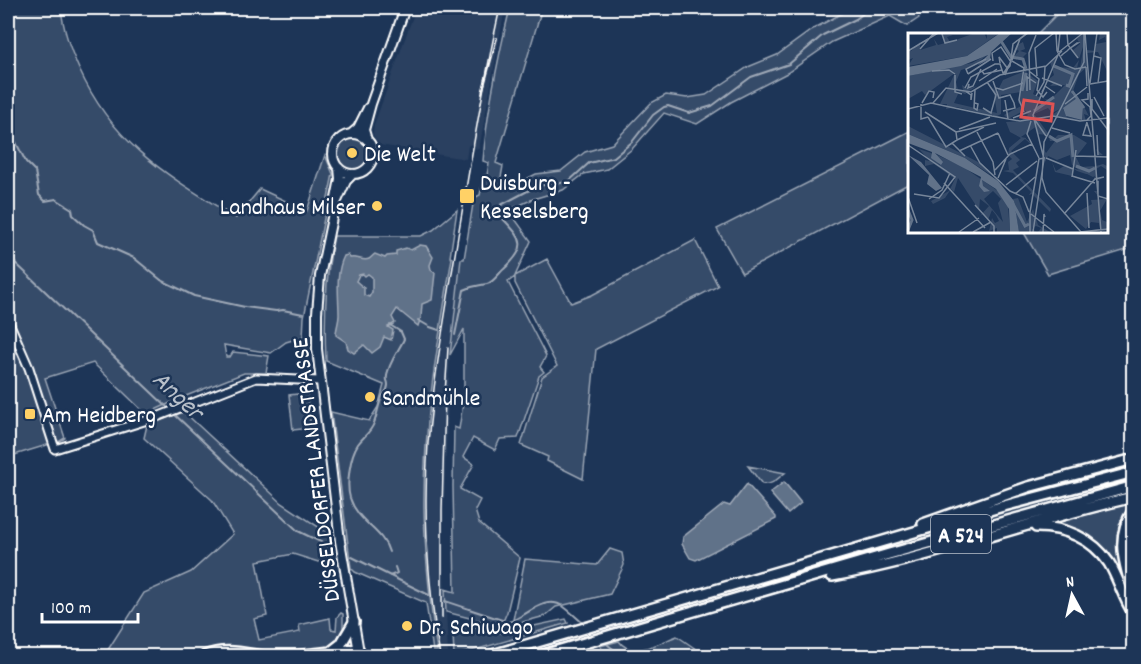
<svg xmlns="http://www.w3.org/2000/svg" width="1141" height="664" font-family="Dekko,sans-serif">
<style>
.built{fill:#2a4161}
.green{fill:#364b69;stroke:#9aa5b4;stroke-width:1.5}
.water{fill:#617289;stroke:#a0aab8;stroke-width:1.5;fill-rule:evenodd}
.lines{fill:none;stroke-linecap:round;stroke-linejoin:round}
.stream{stroke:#a0aab8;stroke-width:2}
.tertiary-casing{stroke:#fff;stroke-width:11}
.secondary-casing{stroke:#fff;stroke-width:12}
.trunk-casing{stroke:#fff;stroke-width:14}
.motorway-casing{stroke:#fff;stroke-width:14}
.tertiary{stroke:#1d3557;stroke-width:7}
.secondary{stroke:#1d3557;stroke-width:8}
.trunk{stroke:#1d3557;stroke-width:9}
.motorway{stroke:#1d3557;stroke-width:9}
.tram{stroke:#fff;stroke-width:1.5}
.rail{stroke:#fff;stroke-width:2}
.poi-dot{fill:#ffd166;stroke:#1d3557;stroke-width:2}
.labels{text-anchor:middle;stroke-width:5;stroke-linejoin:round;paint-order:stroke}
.shield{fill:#1d3557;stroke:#bbc2cd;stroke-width:1.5}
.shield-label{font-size:22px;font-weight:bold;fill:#fff}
.poi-label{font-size:24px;fill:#fff;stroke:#1d3557;text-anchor:start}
.street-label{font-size:24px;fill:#fff;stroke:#1d3557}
.water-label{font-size:26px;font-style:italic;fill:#b8c0ca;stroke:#1d3557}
.inset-river{fill:none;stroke:#617289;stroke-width:3}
.inset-road{fill:none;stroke:#77869a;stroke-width:1.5}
.view{fill:#de5353;fill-opacity:0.15;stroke:#de5353;stroke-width:3}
.inset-edge{fill:none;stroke:#fff;stroke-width:3}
</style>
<rect width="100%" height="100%" fill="#1d3557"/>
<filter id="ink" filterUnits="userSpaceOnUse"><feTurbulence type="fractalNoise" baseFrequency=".0167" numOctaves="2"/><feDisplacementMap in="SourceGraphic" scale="12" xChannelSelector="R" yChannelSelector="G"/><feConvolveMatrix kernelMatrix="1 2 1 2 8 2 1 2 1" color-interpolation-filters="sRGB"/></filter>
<g filter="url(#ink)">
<path class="built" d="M416 8H505L479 149 471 148V144L468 146 466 159 380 145 373 135 374 125Z
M452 258 461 259 450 355 444 509V565L448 656H438L427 565 424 508 425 468 430 397Z"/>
<path class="green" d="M8 8H61C63 29 70 49 79 69 114 146 167 175 236 218L260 189 307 211 325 155 333 174 304 317 303 337 286 342 271 353 224 345 226 357H230L233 352 269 356 266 373H244L186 396 146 414 93 363 45 378 65 438 60 441 8 457Z
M510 8H542L496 163 503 166 500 183 503 188 507 189 536 174 561 171 585 152 612 144 651 103 666 95 687 98 706 95 748 67 777 55 813 29 852 8H916L919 18 907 26 890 16 832 42 787 73 731 102 697 124 664 113 632 149 607 169 584 174 563 190 533 199 511 209 512 215 531 241 515 276 547 259 571 303 592 295 695 240 718 286 596 349 583 479 547 461 548 457 521 445 542 377 557 366 515 283V277L508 282 546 356 540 367 544 372 539 376 518 438 500 439 495 450 473 438 463 457 474 464 460 489 480 500 475 510 479 523 520 558 507 612 501 626 446 612 445 589 455 592 453 486 454 427 459 429 464 397V329L450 355 461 259H464L474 198 480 195 484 175H487L489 163 483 161C487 110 498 58 510 8Z
M1063 8H1133V248L1048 274 1023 231H1106V34H1037Z
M910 131V183L742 273 717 229Z
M337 154a16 16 0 1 1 32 0a16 16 0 1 1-32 0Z
M457 210 450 257 452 258C438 341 423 424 424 509 425 556 430 604 437 651H433L426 603 355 572 351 568 331 412 369 421 378 407 384 385 326 361C324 319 325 277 334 236H421L433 230Z
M307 393 311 428 293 430 289 395Z
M184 412 282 503 329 534 332 553 328 565 293 554 257 561 267 616 254 619 259 640 300 632 299 625 330 618 331 629 336 630 337 617 341 613 343 614V628L337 639 340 641 333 647 294 655H264L227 647 212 648 196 656H104L144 593 191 572 233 534 212 500 144 438 147 425Z
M748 466 785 473C778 478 772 486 762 484Z
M1133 500C1110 532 1115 552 1126 587 1105 547 1096 536 1052 522Z
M1133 515V587C1127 564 1121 536 1133 515Z
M610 549 622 553 624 565 610 594 556 607 545 616 512 625 525 559 597 565Z
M566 619 568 623 454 656 453 633 456 626H469L502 633Z
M677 636 706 656H574L602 649 600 646 619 641C632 660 661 642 677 636Z"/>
<path class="water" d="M420 245 426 246 433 257 430 265 431 270 435 273 432 300 422 304 421 317 418 326 397 309 392 317 395 323 388 327 393 330 391 340 384 337 380 347 372 353 364 345 354 353 348 349 346 342 336 335C336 328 339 322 339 315 339 296 335 274 344 256L348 255 350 258C357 256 363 262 369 259 371 258 373 255 375 254L385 258 387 256 396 255V251L406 248 411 250ZM363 274 365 276 368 274 372 277V292L369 297 364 295V288L356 281 359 275Z
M784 482 801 503 788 514 770 493Z
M747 484 776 517V519L696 560 690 558 682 544 683 537 724 504 730 506Z"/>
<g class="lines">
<path class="stream" d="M8 127 26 162 35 171 39 195 45 201 56 199 72 209 73 215 84 225 93 230 98 242 134 258 161 280 194 296 245 307 276 311 283 310 303 314
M8 256 169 409
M418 320 430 327 439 330
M455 335 464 290C474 285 477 286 487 284 493 283 499 273 504 269 534 242 517 236 498 213V209L501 205 537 186 568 182 589 163 614 157 632 142 653 115 664 107 668 106 689 113 712 106 751 77 789 64 823 35 856 19 870 8
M173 413 298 531 333 548
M389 552C383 530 358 523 350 498 346 484 350 456 358 444 363 437 371 432 374 423 377 416 379 402 382 397 384 393 388 391 388 385 388 380 386 382 387 376 388 364 399 350 404 339L401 332 390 325
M350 556 429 595
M390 576 397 573 395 567
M445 601 508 622C526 618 544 593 564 607 571 612 578 619 585 625
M603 641 622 656
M648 656C667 651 674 647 693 656"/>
<defs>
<path id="tertiary" d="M8 320 29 368 55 449 157 417 256 378 319 381"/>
<path id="secondary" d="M351 134 358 128 368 108
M333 154a20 20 0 1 1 40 0a20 20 0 1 1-40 0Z
M367 140 364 130 371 104 405 8
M339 168 340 179 320 276 317 313V349L340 541 359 652
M336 203 346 181 353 174"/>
<path id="trunk" d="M332 651 341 644 354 622
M205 656C224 648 242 653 261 656
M296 656 358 649"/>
<path id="motorway" d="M1134 510C1114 537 1125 566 1134 596
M923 524 1028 487 1134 459
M1036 527C1065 527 1092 538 1109 563 1119 579 1123 598 1134 614
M832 576C935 558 1032 519 1134 497
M355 656H360
M489 656 1000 507 1134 472
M540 656 889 554 1134 486"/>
</defs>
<use href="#tertiary" class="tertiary-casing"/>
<use href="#secondary" class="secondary-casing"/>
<use href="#trunk" class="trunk-casing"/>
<use href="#motorway" class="motorway-casing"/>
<use href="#tertiary" class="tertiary"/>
<use href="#secondary" class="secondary"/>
<use href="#trunk" class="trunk"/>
<use href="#motorway" class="motorway"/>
<path class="tram" d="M442 618V510L445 394 448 348
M440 656C428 587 423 514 428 443 434 374 447 305 458 236 471 160 483 83 500 8"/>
<path class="rail" d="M482 93 497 38"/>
</g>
</g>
<g class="poi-dot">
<circle cx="352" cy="153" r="6"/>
<rect x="459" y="188" width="16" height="16" rx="3"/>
<circle cx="377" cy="206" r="6"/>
<circle cx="370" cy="397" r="6"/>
<rect x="24" y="408" width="12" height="12" rx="3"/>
<circle cx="407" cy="626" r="6"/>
</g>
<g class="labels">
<rect class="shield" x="931" y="515" width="60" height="38" rx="4.5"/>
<g class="shield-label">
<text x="961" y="542">A 524</text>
</g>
<g class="poi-label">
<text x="364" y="161">Die Welt</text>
<text x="480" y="190">Duisburg -<tspan x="480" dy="28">Kesselsberg</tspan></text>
<text x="365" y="214" text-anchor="end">Landhaus Milser</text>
<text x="382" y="405">Sandmühle</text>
<text x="42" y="422">Am Heidberg</text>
<text x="419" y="634">Dr. Schiwago</text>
</g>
<g class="street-label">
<text transform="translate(315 470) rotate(-97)" y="8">DÜSSELDORFER LANDSTRASSE</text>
</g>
<g class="water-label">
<text transform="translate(179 394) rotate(43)" y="9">Anger</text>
</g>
</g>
<g transform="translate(908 33)">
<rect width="200" height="200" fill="#1d3557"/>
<path d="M67 0H76L79 6V0H91L59 23 0 33 5 25 0 27V14L3 18 12 9V17L28 12 26 6 30 12 37 10 34 1 45 2 39 4 42 9ZM176 0 180 33 171 41 164 61 175 72 181 83 176 81 178 88 143 83 152 76 144 80 140 75 126 81 145 107 150 102H166L179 110 168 124 173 134 187 133V123L179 122H190L188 116 195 122 187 123 188 133 195 131 199 133V137L193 133 188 136 189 145 195 144 189 149 190 163 186 158H189L188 148 189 146H187L184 151 187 143 185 144 179 141H178L169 138 166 136 164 143 147 139 144 129 148 138 156 133 171 137 164 132 162 122 149 127 140 123 137 129 135 115 138 120 147 108H142L140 102 129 101V93L113 104 118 105V106L121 108 124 112 127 115 117 106 103 118 112 127 108 130 111 134 105 137 143 176 142 179 124 161 121 162 123 159 105 140 95 138 101 137 100 129 104 126 100 122 101 115 113 105 102 99 98 89 113 88 120 82 117 77 100 86 96 82 113 73 110 69 113 59 93 62V81L89 83 95 85 48 74 38 76 39 71H32L47 40 17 62 14 58 0 66V43L64 30 80 21 66 33 53 37 48 49 50 57H55L54 52 59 55 60 51V56L69 53 57 61 47 57 50 61 46 70 89 80 85 55 89 59 95 47 117 38 115 28 104 25 111 18 108 16 109 12 115 9 117 16 112 18 119 20 114 25 119 40 130 48 125 61 131 64 134 60 128 73 134 72 142 68 133 65 142 67 157 52 142 53 145 50 141 46 146 42 142 29 150 22 146 34 165 35 171 27 169 35H172L176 11 171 26 164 18 172 11 169 6ZM169 65 175 74 174 87 159 84 155 76ZM192 0H199V38L190 19 179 20V17L187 18 188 11 198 9 197 4 191 7ZM0 93 74 131 83 142 57 125 0 101ZM11 116 23 120 32 132 34 129 27 121 54 133 90 158 100 173 102 199H89V195L81 198 84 185 87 190 91 188 88 182 84 177 80 187 75 181 72 183 81 173 72 166 71 177 50 145 46 159 43 156 37 165 25 171 23 168 41 158 47 146 26 131 17 133V127L22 128ZM85 158 93 166 90 170 95 189 76 166ZM110 165 119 189 125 176 130 192 142 199H130L133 195 128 193 124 195 128 199H111L105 166ZM199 166 192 178 194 187 199 189V199L185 196H192L191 190 183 189 178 196 162 183 184 171 183 167Z" fill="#364b69" fill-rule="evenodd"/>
<path d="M92 0H104L83 19 82 26 70 32 80 22 53 33 0 43V34L59 23ZM169 65 175 74 174 87 158 83 155 75ZM0 101 57 125 90 148 106 168 111 199H102L101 176 88 156 74 147 75 153 82 158 76 159 71 153 73 144 27 120 35 129 33 132 23 125 24 119 0 110ZM0 122 13 129 34 155 28 158 19 151 21 142Z" fill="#617289"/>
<path class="inset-river" d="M93 8 103 24 115 26 118 36M146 33 165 41 161 53 158 52M114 58 118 40M164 58 176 75M126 78 146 64M141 103 149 108 163 102 165 124M168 133 181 138 187 135M104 169 117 193 121 191M0 177 4 187 0 197"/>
<path class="inset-road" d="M30 0H53M148 0 149 18M159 0 160 12 170 25M177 0 193 199M34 1 37 10 49 7M12 16 26 0M0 18 30 0M149 18 157 32 167 36 178 34M150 19 152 0M151 19 175 0M153 23 155 21 159 18 162 15 164 14 165 13 169 10H170L164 14M186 23 193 25 190 50M104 27 112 6 120 0M85 28 84 20 93 14 103 29 95 41M104 28 116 35 111 67 116 79M92 30 91 24 100 36M178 34 179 53M24 38 41 37 47 41M74 38 76 41 94 37M121 38 131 46 129 57 135 64 139 59M96 40 102 33 105 11 119 0M60 41 58 36 78 26M60 41 83 26M47 42V59L54 61M97 42 112 6 119 0M129 43 127 15 146 0M134 45 154 53M71 48 89 36M85 48 91 65 102 62 106 70 107 75 95 78M182 50 189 0M61 51 60 55 65 53 73 36M182 51 200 48M57 55 63 44 87 31H92L95 40M88 55 95 57 115 50M122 57 121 20 128 2M57 58 63 62V67L64 60M119 58V44L128 50M134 59 137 53 147 60M128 63 136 49 137 34 154 18M186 64 196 83M184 66V76L200 97M97 67 100 86M14 70 21 58 26 59 25 65M25 70 38 55 63 59 92 42 138 33M67 70 70 71 69 77 66 75 67 57M13 71V86L20 84M157 71 179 54M75 75 83 80 88 62 79 49M0 76 23 70 84 83M17 79 48 99M84 83 112 88 145 83 172 88 200 85M20 84 38 114 49 107 48 99M105 85 123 78M127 87 138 103M179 87 183 83 182 74 174 67 180 66V60M123 88 119 101 131 125M179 89 175 102 183 103 179 90M144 95 162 100M51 96 82 84M48 99 88 90M69 99 85 129 87 142M90 100 100 122M189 102 190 122M49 107 76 94M44 110 57 123M0 112 47 144 31 165 6 161M62 112 72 130 102 158 115 164 121 179M51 118 90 100M167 123 200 124M138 125 165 136M87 137 102 121 124 111M164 143 187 150M164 144 168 117M90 145 98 126M190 148V163L200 166M36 150 77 195M98 152 129 128M179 160 181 195M107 161 127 144M0 164 9 190M21 166 34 157 42 140M67 172 86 193V199M122 179 131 126 137 125M123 181 146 199M156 181 187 146 196 144M51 199 71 185M65 199 83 189M122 199V179M125 199 136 126 125 82 150 22M135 199 136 181 137 184M172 199 200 196M173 199 138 159 134 145 136 109 176 29V0"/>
<path class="view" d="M116 67 145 71 143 88 113 84Z"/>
<rect width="200" height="200" class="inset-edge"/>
</g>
<rect width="1141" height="664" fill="none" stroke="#1d3557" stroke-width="30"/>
<rect x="15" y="15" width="1111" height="634" fill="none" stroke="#fff" stroke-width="2" filter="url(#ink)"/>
<g transform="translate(1072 595) rotate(352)" stroke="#1d3557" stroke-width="4.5" paint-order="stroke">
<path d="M0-4.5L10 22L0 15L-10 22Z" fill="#ffffff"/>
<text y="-9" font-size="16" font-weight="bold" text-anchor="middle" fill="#ffffff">N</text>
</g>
<path d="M42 613v9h96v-9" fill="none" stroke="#ffffff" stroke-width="3"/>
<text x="51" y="613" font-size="18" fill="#ffffff" stroke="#1d3557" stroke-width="4.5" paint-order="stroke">100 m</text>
</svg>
